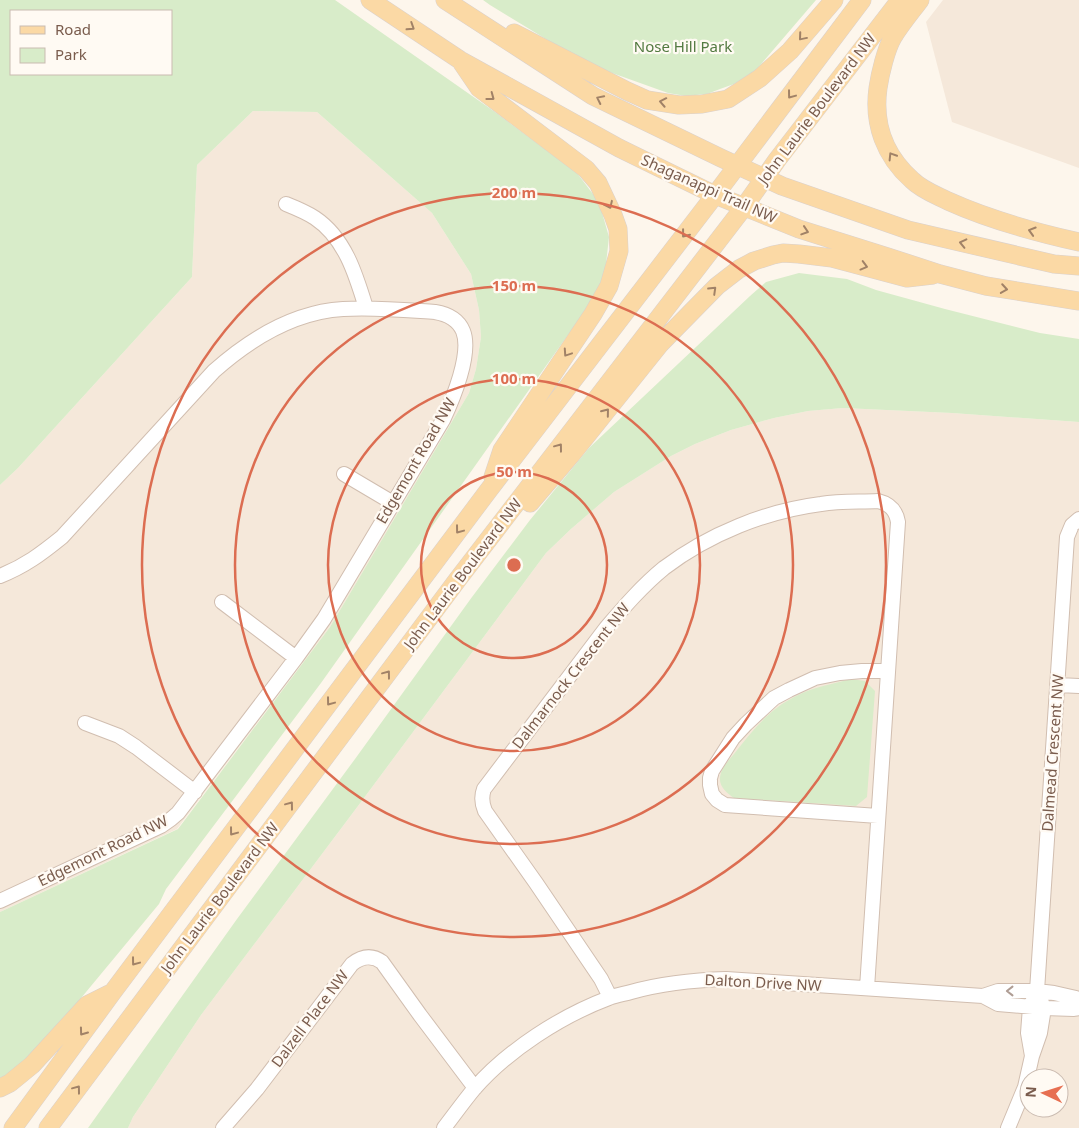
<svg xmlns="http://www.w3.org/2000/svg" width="1079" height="1128" font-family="'Noto Sans',sans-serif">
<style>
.residential{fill:#f5e8da;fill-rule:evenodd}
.green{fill:#d8ecc9;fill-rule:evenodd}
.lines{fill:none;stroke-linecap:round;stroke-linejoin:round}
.minor-casing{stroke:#d1beb0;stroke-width:16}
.major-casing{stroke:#dad1cd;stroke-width:19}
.minor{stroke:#fff;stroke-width:14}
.major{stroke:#fbd9a5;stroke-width:18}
.oneway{stroke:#a18267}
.oneway2{stroke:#af9d94}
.ring{fill:none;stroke:#dc6d51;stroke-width:2.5}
.labels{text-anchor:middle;stroke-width:4.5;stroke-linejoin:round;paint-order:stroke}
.park-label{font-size:15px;fill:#537a41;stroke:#fffaf3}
.street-label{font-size:15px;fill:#7a5c4d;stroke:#fffaf3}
.centre{fill:#dc6d51;stroke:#fffaf3;stroke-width:2.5}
.ring-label{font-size:15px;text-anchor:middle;font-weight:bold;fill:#dc6d51;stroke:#fffaf3;stroke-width:4.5;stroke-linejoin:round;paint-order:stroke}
</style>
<rect width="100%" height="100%" fill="#fdf6ec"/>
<path class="residential" d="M943 0H1079V168L952 122 926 22Z
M253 111 317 112 432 213 471 274 479 310 481 337 476 369 469 393 330 627 177 829 0 912V485L18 468 192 277 197 165Z
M843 408 952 413 1079 422V1128H128L133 1117 201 1015 361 802 546 553 571 529 614 492 671 456 695 444 731 430 774 418 808 411ZM1029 1078H1059V1108H1029Z"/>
<path class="green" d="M0 0H335L495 112 577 173 599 202 609 237 605 273 597 294 321 683 166 889 159 904 33 1056 0 1080V912L178 829 330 627 469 393 476 369 481 337 479 310 471 274 432 213 317 112 253 111 197 165 192 277 18 468 0 485ZM11 11H171V74H11Z
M483 0H816L756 70 734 84 720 89 707 94 686 96 668 93 587 64 490 5Z
M799 273 847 279 876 290 945 309 1040 333 1079 339V422L952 413 843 408 808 411 774 418 731 430 695 444 671 456 614 492 571 529 546 553 361 802 201 1015 133 1117 128 1128H88L237 919 355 759 472 597 530 520 589 448 750 296 766 282Z
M851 679 865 681 875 691 867 797 856 806 734 798C727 793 719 787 720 777 721 768 729 760 734 754 753 730 768 710 796 696 813 687 833 684 851 679Z"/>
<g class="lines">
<defs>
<path id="minor" d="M286 204C296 208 306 212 315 218 345 238 356 275 366 308
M344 474 393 503
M0 576C25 566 41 554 62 537L214 371C250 339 293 312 343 309 374 307 405 310 435 312 447 314 458 319 463 331 472 353 453 399 443 420L324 619 296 658 178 813 171 819 161 826 0 901
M222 602 296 658
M1058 685 1079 686
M85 723 119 736 136 747 195 792
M878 816 725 805 717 800 712 794 710 785V778L712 771 733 738 746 724 774 698 789 690 815 678 840 673 862 671H888
M983 996 998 1004 1044 1008 1074 1009 1079 1008
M610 997 601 979 536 883 485 811C482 804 481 797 484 789L606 628C624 607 642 586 664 568 709 534 766 511 821 504 840 501 859 502 878 501 890 504 896 510 898 522L867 988
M1032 1056 1028 1033 1030 1007 1037 991 1067 537 1072 525 1079 519
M223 1128 257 1089 352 964C361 957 371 954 382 962L420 1015 475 1088
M444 1128C454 1115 464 1101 474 1089 508 1050 561 1016 609 998 616 995 624 994 631 992 663 983 693 980 726 979L983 996 998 991H1037L1054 993 1076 998 1079 1000
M1008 1128 1025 1087 1032 1056 1040 1033 1044 1008 1037 991"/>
<path id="major" d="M370 0 460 60 619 148 715 195 799 229 888 257 940 274 986 286 1079 301
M445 0 593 96 721 158 782 186 908 230 1054 264 1079 266
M920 0C911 12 901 24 893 37 886 49 880 74 878 88 873 124 885 156 912 180 922 190 936 195 948 201 990 220 1034 232 1079 242
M514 33 627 91 647 100 679 105 702 104 728 99 760 78 790 51 834 0
M462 63 479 88 586 169 598 183 613 215 618 229 619 251 609 286 593 314 502 450 493 477
M530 503 571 455 660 344 717 286 739 269 754 261 773 255 783 253 799 254 832 258 907 278 933 275
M0 1088 10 1083 32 1065 87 1005 109 994
M13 1128 112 993 488 491 715 195 862 0
M48 1128 458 579 744 207 777 160 900 0"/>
</defs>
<use href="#minor" class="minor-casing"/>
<use href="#major" class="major-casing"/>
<use href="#minor" class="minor"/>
<use href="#major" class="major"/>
</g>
<defs><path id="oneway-chevron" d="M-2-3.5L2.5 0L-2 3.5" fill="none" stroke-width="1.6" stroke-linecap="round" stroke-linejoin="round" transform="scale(1.25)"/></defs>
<g class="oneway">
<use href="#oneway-chevron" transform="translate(411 27) rotate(33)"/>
<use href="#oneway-chevron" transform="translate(802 37) rotate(130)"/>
<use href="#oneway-chevron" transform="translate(791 95) rotate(127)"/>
<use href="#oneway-chevron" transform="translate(491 97) rotate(37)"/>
<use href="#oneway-chevron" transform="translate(600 99) rotate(-154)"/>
<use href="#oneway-chevron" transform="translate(663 102) rotate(-169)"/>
<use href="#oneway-chevron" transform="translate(892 156) rotate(-122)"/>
<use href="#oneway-chevron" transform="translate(609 205) rotate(65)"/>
<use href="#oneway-chevron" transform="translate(805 231) rotate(18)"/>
<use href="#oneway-chevron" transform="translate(1032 231) rotate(-163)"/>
<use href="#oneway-chevron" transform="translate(685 234) rotate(128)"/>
<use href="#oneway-chevron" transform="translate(963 243) rotate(-167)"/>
<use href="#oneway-chevron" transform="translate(864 266) rotate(15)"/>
<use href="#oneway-chevron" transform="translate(1004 289) rotate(9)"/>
<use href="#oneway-chevron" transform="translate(713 290) rotate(-44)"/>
<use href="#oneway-chevron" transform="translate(567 353) rotate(124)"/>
<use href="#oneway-chevron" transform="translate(606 412) rotate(-51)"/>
<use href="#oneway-chevron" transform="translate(559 447) rotate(-53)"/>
<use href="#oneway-chevron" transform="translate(459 530) rotate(127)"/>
<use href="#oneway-chevron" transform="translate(387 674) rotate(-53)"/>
<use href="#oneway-chevron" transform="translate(330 702) rotate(127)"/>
<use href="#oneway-chevron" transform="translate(290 805) rotate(-53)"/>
<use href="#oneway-chevron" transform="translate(233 832) rotate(127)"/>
<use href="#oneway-chevron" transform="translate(135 962) rotate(127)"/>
<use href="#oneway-chevron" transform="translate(83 1032) rotate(126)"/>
<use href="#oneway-chevron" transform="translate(77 1089) rotate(-53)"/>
</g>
<use class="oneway2" href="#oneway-chevron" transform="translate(1010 991) rotate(-180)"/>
<g class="ring">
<circle cx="514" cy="565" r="93"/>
<circle cx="514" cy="565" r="186"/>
<circle cx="514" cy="565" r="279"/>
<circle cx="514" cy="565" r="372"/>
</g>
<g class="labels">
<g class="park-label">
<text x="683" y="52">Nose Hill Park</text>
</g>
<g class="street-label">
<text transform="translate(817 109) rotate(-53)" y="5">John Laurie Boulevard NW</text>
<text transform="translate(709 189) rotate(24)" y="5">Shaganappi Trail NW</text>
<text transform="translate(416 461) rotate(-60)" y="5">Edgemont Road NW</text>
<text transform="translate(463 574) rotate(-53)" y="5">John Laurie Boulevard NW</text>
<text transform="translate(571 676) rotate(-52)" y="5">Dalmarnock Crescent NW</text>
<text transform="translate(1053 753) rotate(-86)" y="5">Dalmead Crescent NW</text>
<text transform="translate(103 851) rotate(-26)" y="5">Edgemont Road NW</text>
<text transform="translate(220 898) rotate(-53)" y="5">John Laurie Boulevard NW</text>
<text transform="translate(763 983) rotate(3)" y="5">Dalton Drive NW</text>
<text transform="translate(310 1019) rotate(-53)" y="5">Dalzell Place NW</text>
</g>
</g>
<circle cx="514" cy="565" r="8" class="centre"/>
<g class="ring-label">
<text x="514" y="198">200 m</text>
<text x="514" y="291">150 m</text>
<text x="514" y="384">100 m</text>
<text x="514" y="477">50 m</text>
</g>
<rect x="10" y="10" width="162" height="65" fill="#fffaf3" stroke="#cabbb1"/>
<rect x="20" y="26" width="25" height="8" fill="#fbd9a5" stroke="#cabbb1"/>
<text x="55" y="35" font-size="15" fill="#7a5c4d">Road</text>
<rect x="20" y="48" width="25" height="15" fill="#d8ecc9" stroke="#cabbb1"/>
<text x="55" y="60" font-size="15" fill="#7a5c4d">Park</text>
<g transform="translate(1044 1093) rotate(274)"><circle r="24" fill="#fffaf3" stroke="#cabbb1"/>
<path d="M0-4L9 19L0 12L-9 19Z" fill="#e76f51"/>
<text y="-8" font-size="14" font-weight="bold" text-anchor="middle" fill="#7a5c4d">N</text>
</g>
</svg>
